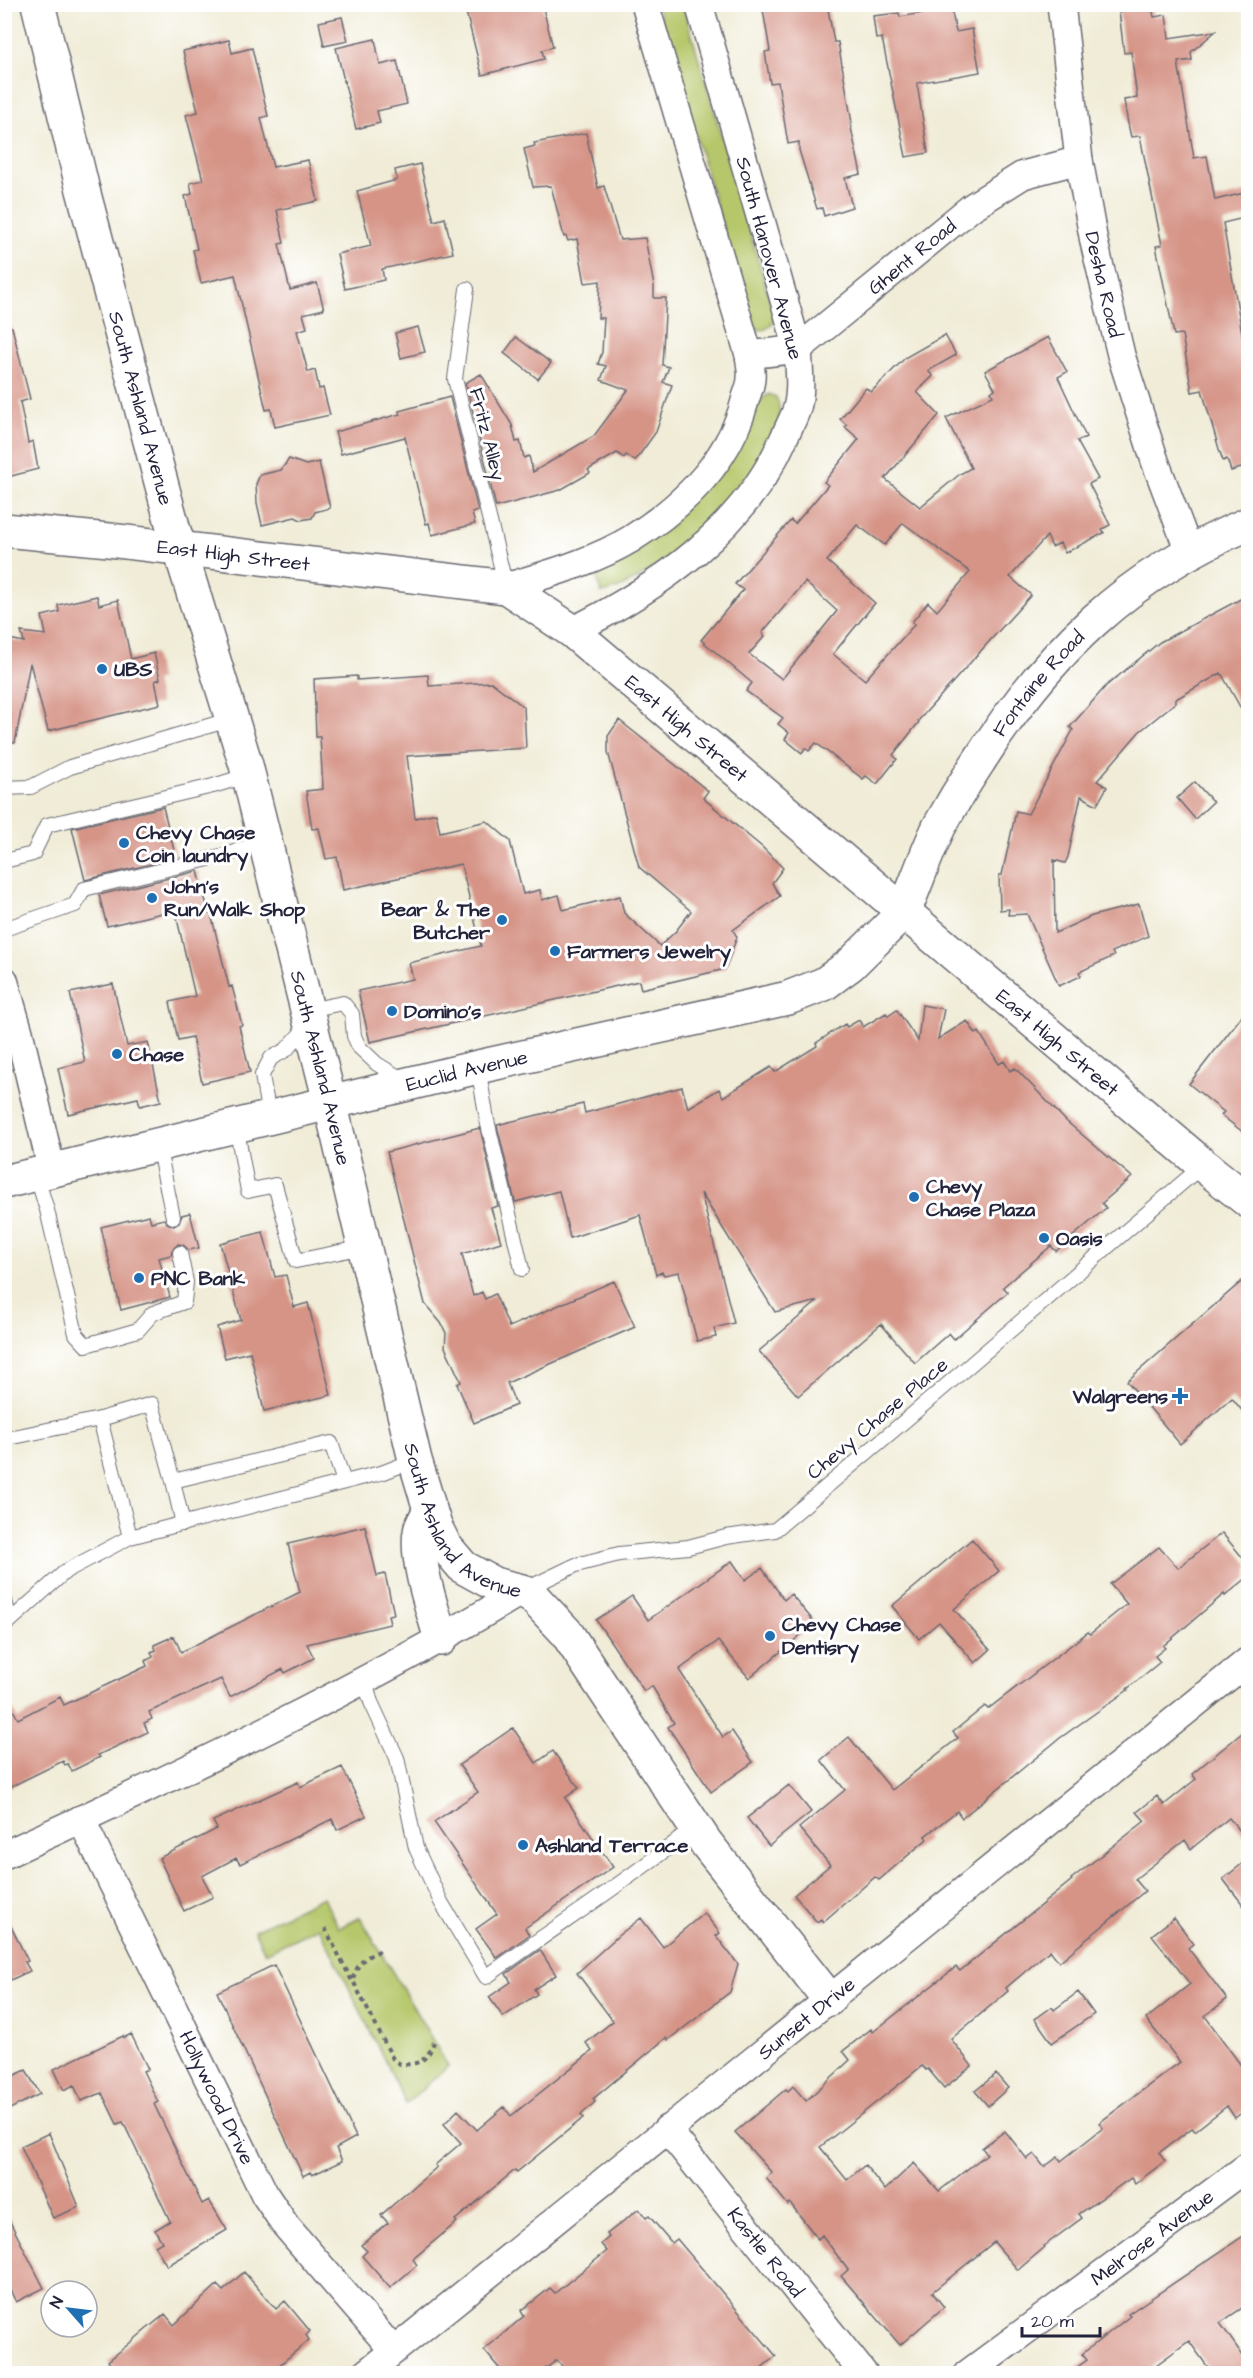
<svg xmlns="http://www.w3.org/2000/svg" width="1253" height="2378" font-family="'Architects Daughter',sans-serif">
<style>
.green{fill:#b5c76b;stroke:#6c7453;stroke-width:1.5}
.building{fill:#d69487;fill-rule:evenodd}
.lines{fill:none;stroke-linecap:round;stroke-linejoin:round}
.service-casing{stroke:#6a6972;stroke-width:16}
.minor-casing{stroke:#6a6972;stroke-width:30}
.tertiary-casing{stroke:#6a6972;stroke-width:36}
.secondary-casing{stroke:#6a6972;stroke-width:36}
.primary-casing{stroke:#6a6972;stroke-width:36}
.path{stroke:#6a6972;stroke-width:4;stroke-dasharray:4.5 4.5;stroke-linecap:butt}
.service{stroke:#fff;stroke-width:14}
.minor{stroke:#fff;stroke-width:27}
.tertiary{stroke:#fff;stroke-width:33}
.secondary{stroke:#fff;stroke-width:33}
.primary{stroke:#fff;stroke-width:33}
.poi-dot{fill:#1f6fb2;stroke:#fff;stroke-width:2}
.labels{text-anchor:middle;stroke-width:6;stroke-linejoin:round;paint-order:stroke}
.street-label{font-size:20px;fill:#22223b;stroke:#fff}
.poi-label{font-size:20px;font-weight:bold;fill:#22223b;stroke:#fff;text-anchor:start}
</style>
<rect width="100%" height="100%" fill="#fff"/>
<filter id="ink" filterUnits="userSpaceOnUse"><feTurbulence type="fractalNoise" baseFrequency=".0167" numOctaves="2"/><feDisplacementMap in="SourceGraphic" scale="12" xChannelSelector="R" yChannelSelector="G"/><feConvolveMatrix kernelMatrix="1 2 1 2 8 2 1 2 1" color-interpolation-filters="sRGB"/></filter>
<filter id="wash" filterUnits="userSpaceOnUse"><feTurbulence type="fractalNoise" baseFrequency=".008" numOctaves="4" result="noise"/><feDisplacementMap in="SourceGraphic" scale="24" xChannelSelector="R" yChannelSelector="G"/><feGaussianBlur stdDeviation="1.35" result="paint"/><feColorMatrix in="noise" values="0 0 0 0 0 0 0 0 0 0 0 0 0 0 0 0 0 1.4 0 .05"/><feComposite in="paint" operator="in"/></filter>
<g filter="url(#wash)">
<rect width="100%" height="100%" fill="#f0ecd7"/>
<path class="green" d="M657 5H683L775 318C770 329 763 333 752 327Z
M769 394 776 397C804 453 654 587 601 593L595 570 603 567 758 401Z
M323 1897 339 1928 360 1917 448 2066 406 2104 319 1927 265 1953 254 1930Z"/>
<g id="blocks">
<path class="building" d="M464 4H542L553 47 542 50 544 59 482 75Z
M762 4H827L834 42H838L852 123H850L861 174 845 178 852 207 824 216 822 208 817 209 799 150V142L788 144 778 82 770 83 765 52 770 51Z
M1152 7 1154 17 1166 15 1169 38 1216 31 1191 52 1192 60 1178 62 1194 158 1207 156 1215 200 1248 192V217L1223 223 1244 345 1248 344V466L1231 471 1227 459 1223 461 1219 449 1202 390 1192 392 1182 334 1174 335 1156 246 1162 245 1140 136 1131 137 1128 124 1124 100 1137 98 1131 52 1124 53 1119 11Z
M951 8 956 32 972 29 980 72 917 83 928 153 906 157 882 38 876 39 873 16 899 13 900 17Z
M342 17 348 41 324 46 319 22Z
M375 39 380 65 397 61 407 104 377 111 380 123 356 129 336 48Z
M229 40 232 53 252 48 268 116 261 118 273 167 308 160 318 201 277 210 284 243 279 244 290 290 317 283 324 309 303 314 307 328 297 331 308 372 315 370 319 389 323 388 330 415 275 427 271 409 266 410 235 275 201 283 193 250 197 249 185 196 192 194 190 183 203 180 186 115 198 112 183 51Z
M586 133 598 188 604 186 620 240 645 238 654 286V298H666L662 365 669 367 663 382 672 385 656 432 635 461 626 455 624 458 617 453 588 470 590 473 560 490 496 507 468 392H469L465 383 481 374 512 425 516 442 520 441 524 458 529 456 533 472 594 436 628 390 601 380 606 366 598 364 602 352 604 318H598L600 281 585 283 577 239 568 241 566 236 564 237 551 186 533 187 524 149 535 146 534 143Z
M420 164 434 221 445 218 453 253 382 269 384 280 345 289 337 254 371 246 357 191 397 180 395 170Z
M12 327 30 399 20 402 28 443 33 441 38 469 4 478V328Z
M418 327 425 352 401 358 395 333Z
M945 335 956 355 928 371 933 376 917 392 939 415 885 479 920 507 960 474 971 468 946 418 993 396 991 392 995 389 985 371 1048 337 1067 372 1058 377 1086 437 1077 441 1098 479 1089 484 1110 525 1102 529 1104 533 1065 553 1060 543 1052 547 1047 536 1010 577 1031 595 918 721 919 722 893 755 897 759 877 784 866 776 863 779 816 743 809 751 805 748 802 753 785 739 789 733 778 724 783 718 746 691 752 683 701 640 743 590 735 584 791 520 795 524 828 485 824 482 859 439 845 427 847 425 840 419 866 388 871 392 906 357ZM903 523 970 572 937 611 928 602 912 622 915 624 865 680 833 654 875 603 827 561 857 525 885 545ZM805 582 837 611 782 679 749 654 765 636 762 633Z
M516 337 551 363 538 379 504 353Z
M450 397 478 511 472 513 475 524 432 535 429 523 426 524 405 437 341 454 335 432 400 414 399 411Z
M289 459 306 465 319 462 330 508 315 512 312 518 301 520 295 517 262 525 257 503 256 484 260 475 281 470Z
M1248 595V721L1221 673 1176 699V702L1139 732 1097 781 1107 787 1097 805 1081 796 1068 857 1065 863 1054 860 1055 933 1092 916 1139 904 1148 936 1112 952 1114 956 1079 972 1081 976 1059 986 1027 914 1008 915 1009 909 1000 910 999 875H1002L1016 811 1028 814 1073 730 1070 727 1106 686 1160 642Z
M97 596 99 605 118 600 131 659 154 653 160 679 155 681 160 704 48 731 30 663 15 743 4 742V638L24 642 21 632 46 635 42 616 59 612 58 605Z
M428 675 429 686 491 682 524 707 526 748 407 756 415 818 436 813 440 832 487 821 510 841 523 894 540 890 542 900 559 895 563 910 620 896 624 913 660 946 676 931 691 911 639 867 608 752V736L619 720 708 791 703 798 762 847 783 868 772 883 780 896 733 930 737 937 725 969 641 989 639 981 370 1042 358 991 413 979 409 963 481 946 461 864 343 890 337 857 326 859 319 828 312 829 306 791 323 789 320 737H316L314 679 357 676V680Z
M1195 782 1213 802 1195 819 1177 798Z
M163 807 176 858 85 880 72 828Z
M198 871 209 914H211L229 987 232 986 242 1025 239 1026 250 1072 202 1083 192 1037 178 1040 170 1002 195 996 175 910 107 926 99 895Z
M113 984 127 1046 148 1042 161 1101 140 1106 138 1098 68 1114 58 1068 85 1062 70 993Z
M922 1005 944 1009 938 1039 967 1021 976 1034 979 1032 999 1064 1004 1061 1010 1071 1015 1068 1066 1121 1132 1177 1102 1203 1106 1208 1056 1251 1051 1246 1003 1287 1008 1292 954 1339 949 1333 915 1363 881 1324 798 1396 759 1351 818 1301 775 1312 701 1193 734 1323 714 1328 716 1337 697 1341 679 1272 664 1275 662 1272 656 1275 640 1215 570 1238 559 1191 515 1202 497 1125 583 1104 585 1113 682 1087 688 1108 719 1089 723 1097 771 1067 775 1072 817 1046 816 1043 834 1031 845 1024 847 1027 859 1020 863 1027 886 1013 888 1016 897 1010 918 1041Z
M1248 1008V1136L1221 1115 1224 1112 1189 1084Z
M480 1128 498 1206 491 1208 501 1242 462 1254 473 1296 482 1292 485 1299 495 1294 509 1327 614 1281 635 1327 507 1383 516 1405 474 1423 457 1384 461 1382 445 1347 446 1333 441 1323 425 1304 387 1152Z
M190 1213 199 1248 189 1250 183 1245 178 1244 172 1250 171 1255 159 1258 170 1297 121 1310 101 1227 149 1215 151 1222 164 1219 167 1223 174 1226 179 1223 182 1215Z
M263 1232 275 1277 286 1275 294 1307 308 1303 331 1395 264 1411 250 1352 225 1358 217 1327 241 1320 220 1243Z
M1248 1276V1418L1232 1398 1180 1444 1127 1381Z
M365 1526 377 1576 385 1574 394 1614 388 1615 390 1624 307 1644 314 1658 285 1673 283 1669 230 1697 221 1679 149 1712 152 1719 144 1723 148 1732 98 1755 100 1757 72 1771 68 1764 65 1765 63 1761 4 1790V1693L18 1719 60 1697 64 1705 147 1666 145 1661 153 1657 151 1652 156 1650 154 1645 174 1636 181 1652 300 1592 288 1544Z
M1222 1533 1248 1564V1577L1225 1596 1224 1594 1163 1646 1165 1648 1155 1656 1160 1662 1127 1689 1128 1690 1060 1738 962 1818 957 1811 925 1836 927 1839 879 1880 875 1877 823 1922 821 1919 817 1922 794 1895 830 1865 799 1828 845 1790 821 1760 849 1737 892 1790 958 1738 953 1732 985 1706 988 1709 1088 1632 1090 1634 1127 1604 1110 1584 1159 1547 1178 1568Z
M972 1539 999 1571 954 1609 990 1650 975 1663 939 1622 919 1639 892 1606Z
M732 1561 745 1580 762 1568 784 1600 791 1594 815 1623 749 1678 718 1641 679 1670 723 1737 732 1731 753 1762 711 1792 668 1727 674 1723 652 1686 644 1691 596 1620 632 1596 648 1620Z
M513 1728 536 1763 553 1751 579 1788 565 1798 613 1867 525 1928 529 1935 497 1958 476 1929 497 1914 434 1822 478 1792 459 1765Z
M1248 1728V1840L1229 1818 1191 1849 1185 1840 1135 1879 1145 1891 1059 1962 1050 1950 1006 1988 1008 1991 951 2039 972 2066 944 2088 928 2069 926 2070 922 2066 820 2147 847 2180 865 2165 885 2190 914 2163 939 2191 987 2154 982 2148 1005 2131 1027 2159 1034 2154 1044 2167 1058 2157 1061 2161 1103 2128 1099 2123 1180 2062 1146 2019 1190 1984 1152 1935 1174 1918 1194 1944 1188 1948 1227 1999 1205 2016 1248 2075V2108L1235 2118 1227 2106 1195 2131 1192 2128 1159 2153 1165 2161 1135 2184 1131 2178 1079 2214 1082 2218 1044 2246 1045 2247 1018 2270 994 2242 932 2292 944 2307 900 2345 841 2276 848 2270 822 2235 818 2239 790 2203 788 2205 766 2178 772 2173 735 2132 786 2089 788 2091 793 2086 806 2101 850 2060 843 2051 871 2029 873 2032 956 1967 960 1971 1072 1880 1071 1879 1145 1821 1137 1812 1157 1796 1164 1805 1196 1779 1192 1774Z
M342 1767 366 1816 337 1830 332 1819 240 1864 236 1858 202 1876 213 1897 184 1911 159 1858 217 1829 213 1821 298 1782 300 1787Z
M789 1785 811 1812 769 1846 747 1818Z
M1248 1859V1911L1223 1879Z
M4 1912 28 1961 25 1962 30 1971 4 1983Z
M704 1913 720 1933 716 1936 738 1964 730 1992 668 2040 666 2038 593 2099 595 2102 581 2115 583 2118 517 2172 515 2170 455 2220 457 2222 413 2259 417 2265 390 2288 362 2256 367 2251 361 2245 388 2223 381 2215 437 2167 435 2165 461 2143 444 2124 458 2110 477 2130 504 2107 511 2116 592 2051 586 2043 613 2021 577 1973 619 1935 641 1918 663 1947Z
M540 1950 556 1975 534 1989 537 1994 503 2017 489 1997 511 1982 506 1974Z
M274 1965 356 2137 336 2148 342 2161 312 2175 310 2172 303 2176 217 1992Z
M1078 1992 1094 2014 1052 2043 1035 2019 1052 2007 1054 2010Z
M131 2034 148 2069 143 2071 158 2102 154 2104 177 2152 202 2204 209 2200 227 2230 167 2266 155 2246 162 2242 155 2230 170 2221 123 2122 117 2124 102 2093 81 2101 74 2085 64 2090 54 2069 123 2036 124 2038Z
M26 2070 40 2094 4 2112V2080Z
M996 2074 1008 2088 988 2106 975 2091Z
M49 2133 79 2207 53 2218 21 2146Z
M639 2209 646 2218 649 2216 672 2243 677 2239 776 2356 755 2373H568L557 2360 540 2373H503L484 2350 524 2316 521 2311 550 2288 555 2293 607 2251 601 2244 609 2237 607 2234Z
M4 2210 44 2288 16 2302 4 2278Z
M1248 2233V2304L1220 2323 1248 2363V2373H1212L1189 2341 1145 2373H1069L1087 2360 1082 2354 1130 2316 1128 2314Z
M244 2272 276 2309 285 2301 310 2331 306 2335 309 2340 270 2373H118L108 2361 165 2314 174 2325 217 2285 223 2291Z"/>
</g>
</g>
<g filter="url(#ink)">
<use href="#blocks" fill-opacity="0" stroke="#6a6972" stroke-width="1.5"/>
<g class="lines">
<defs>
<path id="service" d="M467 289 455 379 506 587
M4 788 31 787 70 767 232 719
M4 861 33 854 47 825 213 786 249 775
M4 929 75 905 84 889 229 854 265 840
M308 1010 343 1003 352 1014 354 1036 359 1047 377 1064 405 1081
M478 1067 487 1120 522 1269
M269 1117 262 1075 271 1058 286 1050 309 1024
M236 1125 248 1191 275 1185 296 1261 364 1247
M158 1145 173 1217
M36 1174 47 1210 76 1334 86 1345 138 1330 153 1313 184 1302 186 1282 180 1253
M100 1419 152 1404 173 1481
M4 1439 100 1419 130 1537 66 1571 10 1621
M183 1524 173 1481 331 1443 344 1482
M130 1537 384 1472 415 1460
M524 1590 576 1565 619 1554 688 1547 726 1537 775 1530 907 1419 1203 1165
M4 1597 10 1621 5 1625
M364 1680 371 1702 397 1758 416 1848 441 1902 486 1977C555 1927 628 1881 695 1827"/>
<g id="minor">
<path id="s1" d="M1061 4 1079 160 1094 242 1121 355 1155 461 1190 554"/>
<path id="s2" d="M749 355 798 349 972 207 1023 175 1079 160"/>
<path d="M506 587C548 574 593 562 631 539 683 506 729 461 745 401 747 393 751 386 751 378 752 371 750 363 749 355L645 4"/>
<path d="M572 631C658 588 744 529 784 438 788 428 794 418 797 408 802 389 799 369 798 349L699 4"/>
<path d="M4 980 19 1032 52 1171"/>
<path id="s3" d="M81 1819 265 2195 286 2226 393 2350"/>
<path d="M4 1855C180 1774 356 1691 522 1591"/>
<path id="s4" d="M667 2129 864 2374"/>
<path id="s5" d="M365 2374 1248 1661"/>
<path id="s6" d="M967 2374 1248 2166"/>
</g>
<g id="tertiary">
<path id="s7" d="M38 4 83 190 173 527 246 765 330 1102 415 1460 435 1526 445 1546 463 1567 494 1584 522 1591 534 1598 566 1632 706 1843 829 1999"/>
<path id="s8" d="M904 912C916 884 926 854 939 827 951 805 965 782 979 761 1048 652 1128 574 1248 524"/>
<path d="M430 1510C427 1517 421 1524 420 1532 415 1559 433 1612 441 1639"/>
</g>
<g id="secondary">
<path id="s9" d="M4 1182 478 1067 788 998 824 984 850 965 904 912"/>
</g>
<g id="primary">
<path id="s10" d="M4 530 109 540 506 587 572 631 1203 1165 1248 1201"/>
</g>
</defs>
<use href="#service" class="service-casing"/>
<use href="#minor" class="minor-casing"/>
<use href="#tertiary" class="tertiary-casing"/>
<use href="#secondary" class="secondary-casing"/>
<use href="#primary" class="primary-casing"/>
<path class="path" d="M325 1928 352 1981
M380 1951C365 1956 356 1964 353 1981L393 2059 400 2064C419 2066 428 2059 434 2042"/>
<use href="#service" class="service"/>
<use href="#minor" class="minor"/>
<use href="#tertiary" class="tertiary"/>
<use href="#secondary" class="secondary"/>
<use href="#primary" class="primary"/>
</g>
</g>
<g class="poi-dot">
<circle cx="102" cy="669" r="6"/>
<circle cx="124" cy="843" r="6"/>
<circle cx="152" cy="898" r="6"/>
<circle cx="502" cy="920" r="6"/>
<circle cx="555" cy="951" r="6"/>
<circle cx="392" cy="1011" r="6"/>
<circle cx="117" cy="1054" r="6"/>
<circle cx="914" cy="1197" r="6"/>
<circle cx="1044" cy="1238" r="6"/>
<circle cx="139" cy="1278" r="6"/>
<path d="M1177 1387h6v6h6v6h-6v6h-6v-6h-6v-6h6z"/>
<circle cx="770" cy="1636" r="6"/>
<circle cx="523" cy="1845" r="6"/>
</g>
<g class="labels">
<g class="street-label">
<text dy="7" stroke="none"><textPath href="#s2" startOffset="196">Ghent Road</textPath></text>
<text transform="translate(770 258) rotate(75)" y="7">South Hanover Avenue</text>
<text dy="7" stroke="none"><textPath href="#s1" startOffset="284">Desha Road</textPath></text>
<text dy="7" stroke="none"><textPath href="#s7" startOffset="417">South Ashland Avenue</textPath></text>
<text transform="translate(488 434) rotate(76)" y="7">Fritz Alley</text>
<text dy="7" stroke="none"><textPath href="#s10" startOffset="231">East High Street</textPath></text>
<text dy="7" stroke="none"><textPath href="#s8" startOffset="267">Fontaine Road</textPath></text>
<text dy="7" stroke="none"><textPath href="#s10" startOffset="735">East High Street</textPath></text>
<text dy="7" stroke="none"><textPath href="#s10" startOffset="1221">East High Street</textPath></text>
<text dy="7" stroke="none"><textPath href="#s7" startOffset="1101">South Ashland Avenue</textPath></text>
<text dy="7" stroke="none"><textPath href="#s9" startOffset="476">Euclid Avenue</textPath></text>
<text transform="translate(877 1418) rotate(-40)" y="7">Chevy Chase Place</text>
<text dy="7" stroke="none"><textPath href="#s7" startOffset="1587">South Ashland Avenue</textPath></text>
<text dy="7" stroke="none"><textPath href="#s5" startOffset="567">Sunset Drive</textPath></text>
<text dy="7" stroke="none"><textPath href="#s3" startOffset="310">Hollywood Drive</textPath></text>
<text dy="7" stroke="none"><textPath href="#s6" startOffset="230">Melrose Avenue</textPath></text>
<text dy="7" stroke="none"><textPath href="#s4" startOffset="158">Kastle Road</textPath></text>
</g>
<g class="poi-label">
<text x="114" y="676">UBS</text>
<text x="136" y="839">Chevy Chase<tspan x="136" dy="23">Coin laundry</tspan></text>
<text x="164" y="893">John's<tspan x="164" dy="23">Run/Walk Shop</tspan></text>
<text x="490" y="916" text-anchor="end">Bear &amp; The<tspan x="490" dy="23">Butcher</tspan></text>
<text x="567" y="958">Farmers Jewelry</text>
<text x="404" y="1018">Domino's</text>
<text x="129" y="1061">Chase</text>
<text x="926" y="1193">Chevy<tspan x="926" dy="23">Chase Plaza</tspan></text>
<text x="1056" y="1245">Oasis</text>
<text x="151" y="1285">PNC Bank</text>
<text x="1168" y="1403" text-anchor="end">Walgreens</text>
<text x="782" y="1631">Chevy Chase<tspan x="782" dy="23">Dentisry</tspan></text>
<text x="535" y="1852">Ashland Terrace</text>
</g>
</g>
<rect width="1253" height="2378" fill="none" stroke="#fff" stroke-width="24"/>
<g transform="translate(69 2309) rotate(298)"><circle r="28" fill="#ffffff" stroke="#a7a7b1" stroke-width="1.5"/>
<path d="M0-4.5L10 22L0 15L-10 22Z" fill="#1f6fb2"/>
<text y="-9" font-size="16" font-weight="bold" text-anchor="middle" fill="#22223b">N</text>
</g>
<path d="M1022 2327v9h78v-9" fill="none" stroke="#22223b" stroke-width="3"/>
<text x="1031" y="2327" font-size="18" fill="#22223b" stroke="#ffffff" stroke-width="4.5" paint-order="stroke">20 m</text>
</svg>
